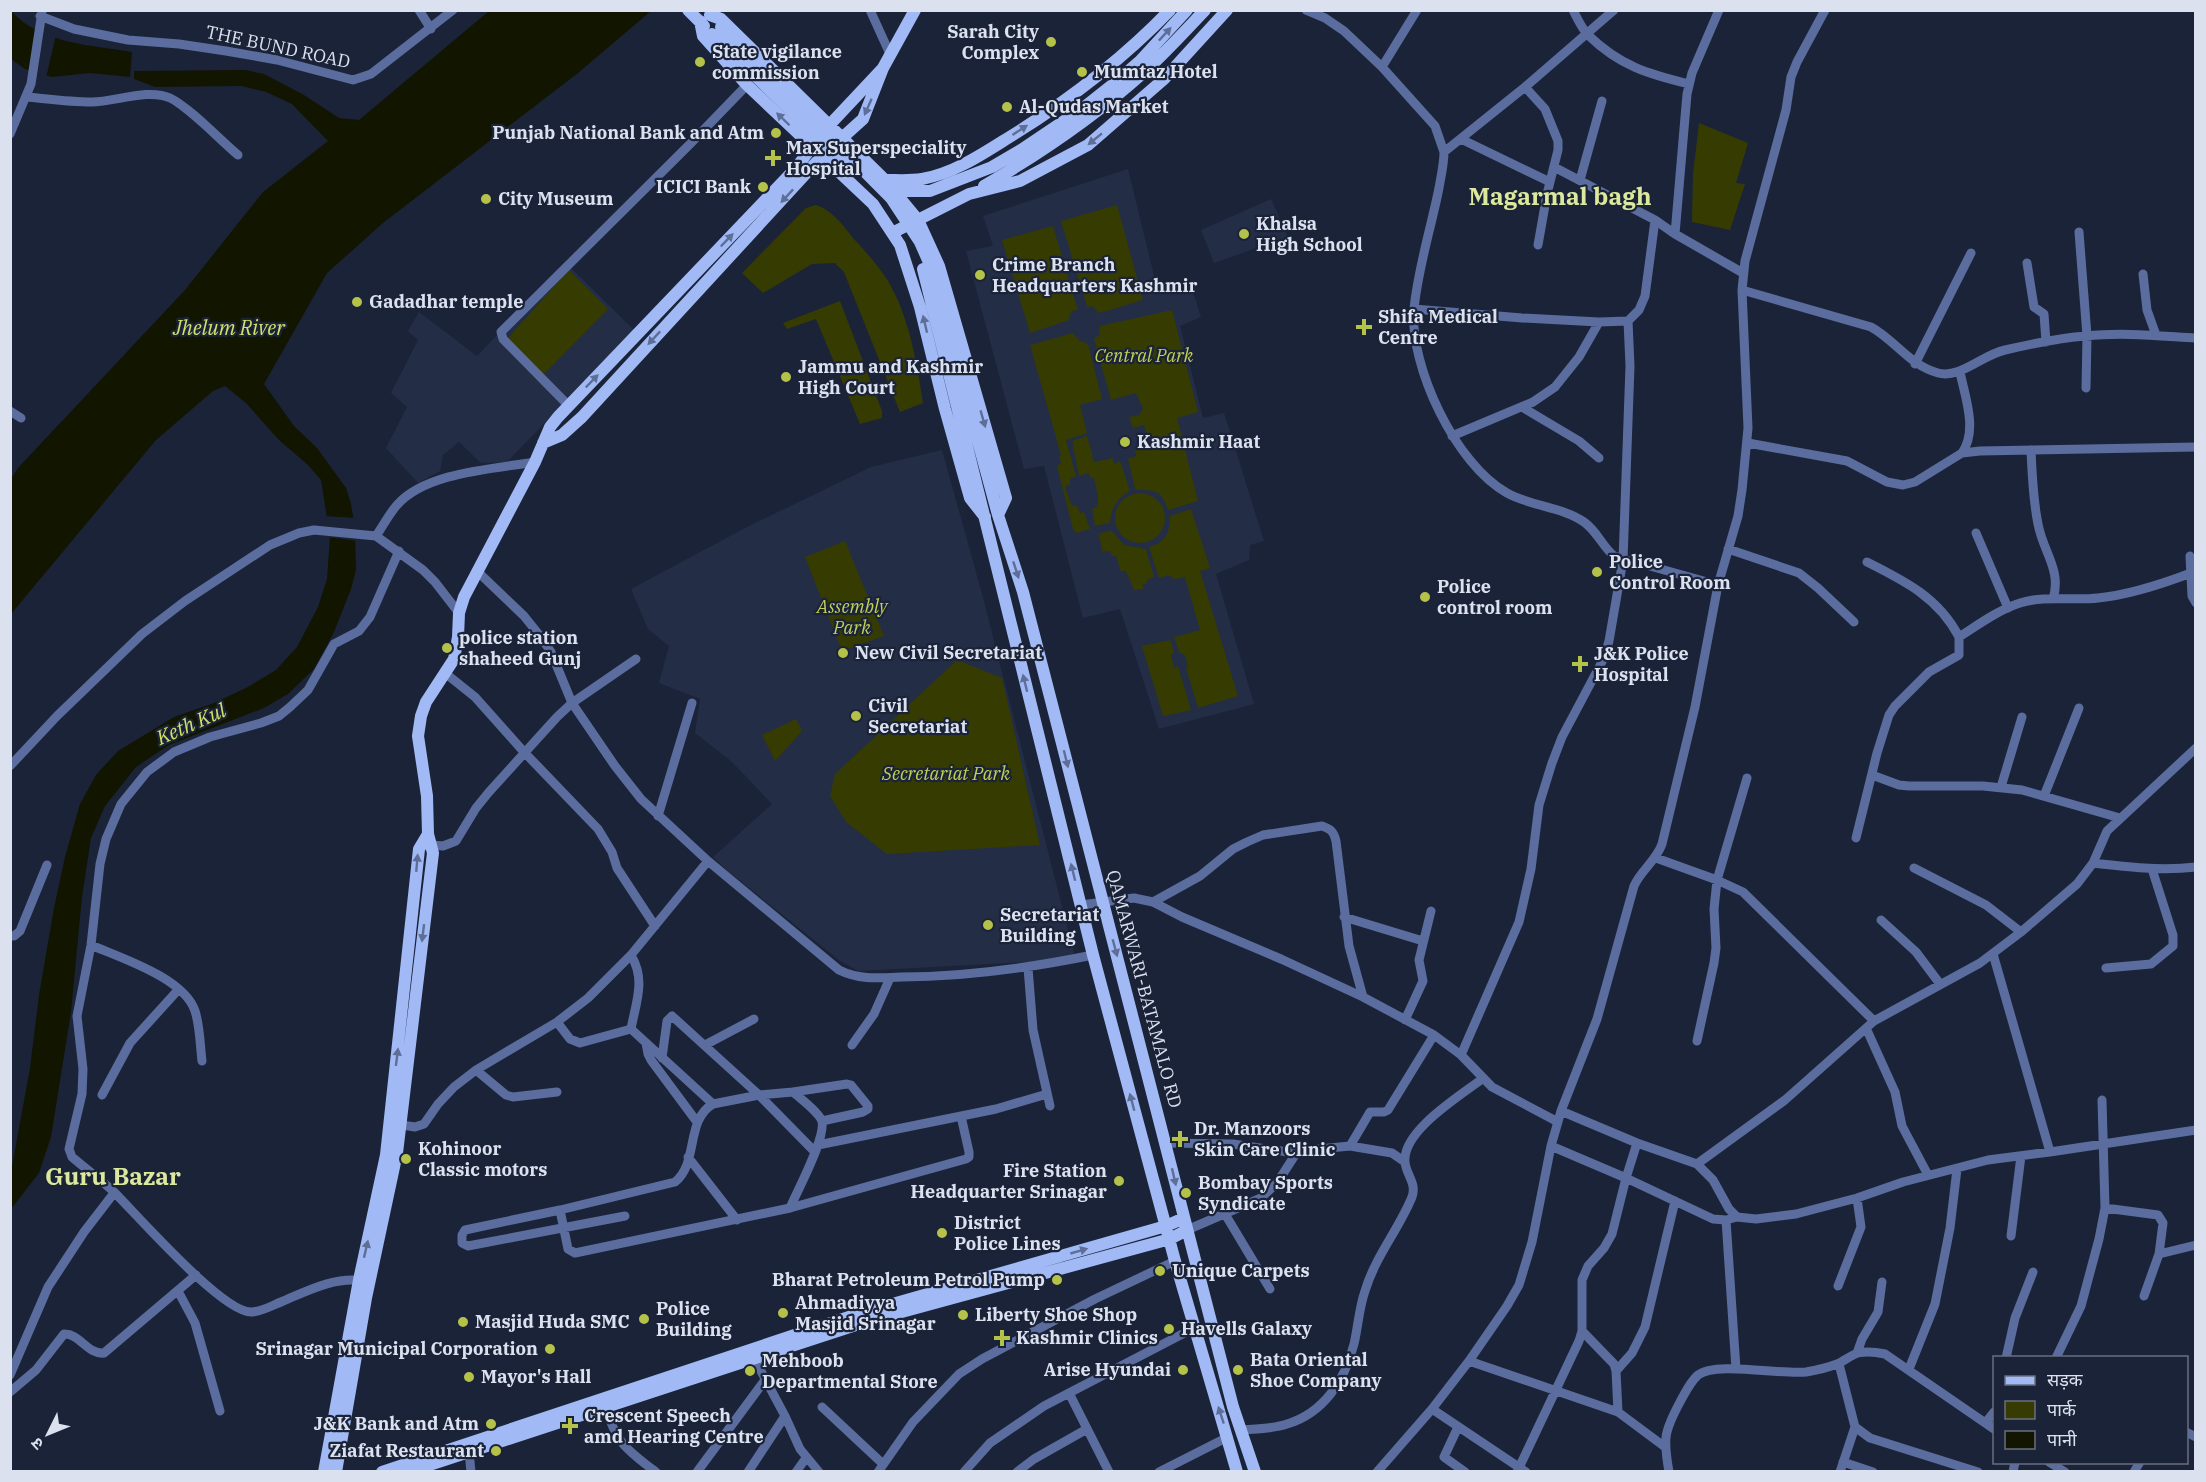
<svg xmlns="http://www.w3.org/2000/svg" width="2206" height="1482" font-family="'IBM Plex Serif','Noto Sans Devanagari',serif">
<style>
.built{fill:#232d46}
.green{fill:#363c01}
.water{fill:#121500}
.pier{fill:#1b2338}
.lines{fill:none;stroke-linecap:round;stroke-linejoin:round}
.minor{stroke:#5a6d9e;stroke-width:9}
.major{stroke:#a1baf6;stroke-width:12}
.major-bridge{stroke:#a1baf6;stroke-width:12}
.oneway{fill:#5e6e97}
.poi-dot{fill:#b4c24a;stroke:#1b2338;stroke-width:2}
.labels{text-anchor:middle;stroke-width:4.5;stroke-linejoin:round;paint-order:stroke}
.poi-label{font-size:18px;font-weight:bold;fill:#dbe1ef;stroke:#1b2338;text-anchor:start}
.street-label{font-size:18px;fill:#dbe1ef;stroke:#1b2338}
.park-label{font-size:18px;font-style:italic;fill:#c1d155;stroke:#1b2338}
.water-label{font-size:20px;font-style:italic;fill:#d3e368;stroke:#1b2338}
.district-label{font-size:24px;font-weight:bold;fill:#dce89b;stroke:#1b2338}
</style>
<rect width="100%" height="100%" fill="#1b2338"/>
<path class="built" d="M1128 169 1158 292 1190 282 1201 317 1180 326 1203 418 1224 413 1264 541 1250 545 1249 560 1216 574 1254 704 1159 729 1120 609 1083 618 1044 466 1024 469 966 251 993 246 983 216Z
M1271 199 1288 237 1214 263 1201 230Z
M566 263 634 330 507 462 481 463 459 442 443 455 440 471 418 483 386 448 407 407 391 393 418 340 408 331 419 312 477 356Z
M942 450 981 590 1074 953 1066 960 858 971 839 960 729 872 713 857 772 804 731 761 695 733 700 699 659 683 669 646 648 629 631 589 745 528 871 467Z"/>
<path class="green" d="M1699 123 1748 143 1736 183 1745 184 1730 230 1692 222 1693 174Z
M816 205C833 211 842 224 853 238 865 251 878 265 888 281 909 316 917 363 923 403L900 412 844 272 835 263 812 264 763 293 742 273 806 208Z
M1117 205 1143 300 1099 313 1092 306 1089 307 1087 306 1061 221Z
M1053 226 1078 310 1071 311 1069 320 1030 333 1002 240Z
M569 270 608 309 541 377 506 340Z
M840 301 882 411V418L860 424 816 319 787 329 783 323Z
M1172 310 1198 412 1177 418 1198 501 1168 510C1160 487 1155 492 1135 489L1128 459 1136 456 1135 451 1150 442 1144 425 1133 428 1129 417 1139 415 1143 409 1136 393 1111 400 1094 339 1099 335 1100 326Z
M1073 333 1080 341 1088 344 1102 399 1080 405 1087 433 1066 440 1076 476 1070 479V484L1065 487 1072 506H1077L1080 513 1084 512 1090 529 1076 533 1073 529 1057 466 1061 463 1059 456 1061 455 1030 345Z
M1087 436 1094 462 1113 458 1114 464 1120 461 1130 491C1117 498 1111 508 1110 523L1095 526 1092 509 1097 507 1098 497 1094 478H1091L1088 473 1079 476 1072 441Z
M1115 518a25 25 0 1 1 50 0a25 25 0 1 1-50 0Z
M1191 509 1210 568 1200 571 1238 696 1198 708 1186 668 1188 667 1185 655 1179 652 1174 637 1200 630 1185 577 1175 579 1168 575 1159 578 1149 547C1166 542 1170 533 1170 516Z
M1112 531 1124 545 1146 549 1154 577 1147 580 1146 584 1142 585 1144 589 1134 590 1126 571H1121L1116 556H1112L1110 551H1102L1099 533Z
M845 541 884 636 842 651 805 557Z
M1170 640 1174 652 1171 654 1174 668 1178 666 1191 710 1163 716 1142 646Z
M957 660 1002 678 1040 845 887 854 846 822 830 796 835 774Z
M796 719 802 731 775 761 762 735Z"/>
<path class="water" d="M11 11C41 44 91 45 132 52L130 77 90 73 52 77 25 69 11 59Z
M489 11H651L578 73 383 223 327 273 264 384 294 426 317 448 346 488 351 504 355 528 356 570 351 589 334 632 314 669 288 694 264 708 169 745 136 767 105 806 91 838 82 897 71 1012 51 1137 39 1173 11 1209V1172L30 1068 39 995 54 908 65 857 80 804 96 775 118 751 174 717 214 703 246 688 276 670 297 647 318 607 327 579 330 537 321 480 308 465 279 440 246 403 225 386 213 391 156 440 11 614V479L18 468 185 290 263 192 328 141 292 104 266 92 241 86 155 87 134 79V71L245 70 264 74 304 95 339 118 359 120Z"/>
<path class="pier" d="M36 25 56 35 46 78 30 74Z
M324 516 357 518 358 541 327 537Z"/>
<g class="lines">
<path class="minor" d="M419 10 431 29
M870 10 890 54
M1306 10 1325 18 1344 31 1382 67 1435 126 1444 152
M1573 10C1577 18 1582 29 1588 35 1620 66 1648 74 1689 84
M1614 10 1525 87 1444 152C1444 164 1441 176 1439 188 1431 228 1418 268 1414 309 1409 366 1456 465 1507 493 1530 506 1563 507 1584 522 1597 531 1602 546 1614 556L1718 585
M40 16 74 29 128 40 179 44 226 51 277 60 353 80 371 74 453 10
M1382 67 1417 10
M1525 87 1545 109 1558 141V150L1547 194 1538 245
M27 97C48 99 70 102 92 102 115 102 148 88 170 98 189 107 220 140 238 155
M10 134 31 84 42 12
M1461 139 1550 182
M1554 167 1655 220 1675 234 1743 273
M1580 180 1602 101
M2079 232 2087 336 2086 388
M1675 234 1687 94 1692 73 1719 10
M2027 263 2034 307 2044 314 2046 342
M2143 274 2147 310 2156 335
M1742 290 1871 327C1895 340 1909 365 1938 373 1960 379 1982 355 2005 350 2031 344 2059 338 2086 336 2122 332 2160 336 2196 338
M1414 309 1522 318 1599 322 1628 321 1639 310 1645 296 1655 220
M1915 364 1971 253
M1960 372C1965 397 1978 430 1962 453
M569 406 503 339 501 332 690 144 747 85
M1522 407 1579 441 1599 458
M10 411 21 418
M1452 436 1533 402 1555 387 1579 357 1599 322
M1748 443 1847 461 1887 482 1903 485 1915 482 1962 453 1980 451 2196 447
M2031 450C2032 475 2033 500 2038 524 2043 552 2062 570 2053 599
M1976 533 2008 608
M376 536C383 526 389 514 397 505 426 472 494 469 535 462
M1728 549 1799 573 1818 588 1854 622
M2190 556 2192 596 2196 603
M1867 562C1905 581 1939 598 1959 637
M478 572 524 616 540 636 551 652 572 703 615 766 641 799 708 861 839 970C859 980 879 978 902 977 967 977 1029 968 1093 955
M445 673 475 697 524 752 598 829 612 852 617 868 655 926
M10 766 57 716 142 634 185 601 270 545 299 533 314 530 376 536 423 570 435 582 459 613
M1872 775 1899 785 1909 786H1983L2022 790 2120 818
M2001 787 2022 717
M2044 796 2079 708
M658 816 692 703
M1856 838 1877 753 1889 715 1895 706 1929 672 1959 655V637C1978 625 1998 610 2020 603 2045 595 2072 601 2098 598 2129 595 2162 584 2191 573
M432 845 443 846 456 841 476 808 489 792 557 717 572 703 636 659
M1656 858 1717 880 1743 892 1874 1021
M2093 863C2127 867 2161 871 2196 867
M1914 868 1986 905 2021 932
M1153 902 1200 876 1233 849 1247 842 1263 835 1322 826C1331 829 1334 832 1336 841L1349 946 1363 997
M1081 905 1134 898 1153 902 1182 917 1281 959 1363 997 1434 1035 1461 1055 1492 1087 1558 1122
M1344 917 1423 941
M1881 920 1916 952 1940 984
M10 936H14L20 931 47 865
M91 945C121 958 184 978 195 1011 200 1026 200 1045 202 1061
M1993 954 2050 1152
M1028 968 1033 1030 1050 1106
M2106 968 2151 964 2173 946V935L2152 869
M1405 1020 1423 981 1419 960 1431 911
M557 1022 570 1039 580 1043 631 1029C636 1002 646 980 631 955
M1866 1028 1895 1092 1902 1126 1928 1175
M631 1029 713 1104
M1697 1041 1714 963 1716 948 1714 909 1717 880 1747 778
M646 1043 648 1054 651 1060 697 1122
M705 1045 754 1019
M852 1045 874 1014 890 978
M1461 1055 1519 922 1531 869 1539 805 1552 763 1562 737 1604 658 1609 641 1623 560 1630 366 1628 321
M662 1058 667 1021 672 1016 759 1095 815 1152
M476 1070 506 1095 513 1097 557 1092
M793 1092 847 1084 851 1085 868 1106V1109L863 1112 822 1121
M102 1095 130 1043 178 990
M1561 1111 1637 1143 1697 1164 1713 1180 1729 1209 1737 1217 1756 1219 1796 1214 1857 1198 1903 1182 1988 1160 2050 1152 2196 1130
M395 1124 415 1127 424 1124 438 1104 454 1087 476 1070 557 1022 588 998 631 955 708 861
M1166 1143 1233 1144 1288 1152 1350 1146 1370 1112H1384L1388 1110 1434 1035
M818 1145 996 1109 1047 1094
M1350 1146 1392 1153 1405 1162
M1551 1146 1626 1178 1713 1219 1726 1220 1737 1217
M688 1157 737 1220
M1697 1164 1785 1100 1874 1021 1980 963 2021 932 2077 884 2093 863 2107 831 2196 748
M2105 1208 2158 1215 2163 1223 2159 1254 2144 1296
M560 1210 568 1249 575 1253 790 1208 966 1159 969 1157V1152L961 1116
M1225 1214 1270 1289
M625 1216 468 1246 462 1243V1235L465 1230 560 1210 675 1182C699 1163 685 1120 713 1104L759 1095 793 1092C802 1100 815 1109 821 1119 829 1133 797 1191 790 1208
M1726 1220 1736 1369
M1187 1230 1261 1198 1277 1183 1297 1152
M2011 1236 2021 1156
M2159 1254 2196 1245
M364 1281C335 1276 307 1291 281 1302 271 1306 261 1312 251 1312 222 1312 138 1216 114 1192 101 1180 86 1169 72 1157L69 1149 82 1094 83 1069 77 1016 91 945 100 864 106 839 121 804 147 772 174 752 210 737 261 723 279 716 290 707 308 690 334 644 359 631 370 617 399 551
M1838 1286 1861 1227 1857 1198
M178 1291 195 1323 220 1411
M1582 1331 1614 1364 1616 1371 1618 1412 1665 1447
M1857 1353 1862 1339 1878 1312 1882 1282
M754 1358 785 1416 800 1449 819 1472
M2006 1358 2015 1318 2033 1272
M2056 1358 2081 1306 2099 1239 2105 1208 2102 1100
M1469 1361 1618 1412
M1839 1364 1855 1427 1870 1438 1978 1472
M1909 1369 1935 1304 1950 1228 1957 1169
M1616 1371 1632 1353 1645 1327 1675 1201
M10 1375 48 1287 84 1232 114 1193
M10 1392 36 1370 64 1334C79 1333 88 1355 104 1353L196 1275
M1069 1393 1109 1472
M606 1406C614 1441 628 1451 656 1472
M822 1407 883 1464
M1432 1409 1526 1472
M1986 1422 1994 1412
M1458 1427 1444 1457 1465 1472
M1241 1430C1256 1429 1272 1429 1287 1424 1324 1413 1345 1380 1354 1344 1358 1327 1359 1308 1365 1291 1375 1257 1399 1229 1412 1197 1417 1183 1406 1175 1405 1162 1402 1131 1460 1096 1482 1079
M2186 1432 2196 1437
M469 1451 471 1472
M1843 1462 1873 1472
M2049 1462 2065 1472
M697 1472 765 1380
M748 1472 785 1416
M796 1472 806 1458
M878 1472 913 1422 959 1374 982 1359 1095 1299 1175 1261
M964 1472 990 1443 1044 1406 1194 1328
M1017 1472 1034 1459 1087 1429
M1159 1472 1228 1437
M1377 1472 1432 1409 1469 1361 1507 1306 1519 1285 1532 1242 1551 1146 1561 1111 1597 1019 1634 886C1641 870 1656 861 1662 844L1695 707 1718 585 1738 516 1742 490 1748 428 1742 290 1745 261 1786 110 1791 77 1797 62 1825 10
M1517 1472 1579 1341 1582 1331V1280L1588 1266 1604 1248 1612 1234 1626 1178 1637 1143
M1669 1472C1663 1438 1664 1432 1680 1402 1685 1393 1690 1382 1698 1375 1716 1361 1780 1375 1806 1372 1817 1370 1827 1368 1837 1364 1844 1361 1851 1355 1858 1353 1866 1351 1876 1352 1885 1354L1994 1429
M1840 1472 1855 1427
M2013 1472 2015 1462
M2134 1472 2140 1462"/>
<path class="major" d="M688 10 704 26
M710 15 721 19 885 180 918 220 939 266 1006 498 998 515
M700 21 703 36 747 85 873 204 900 245 920 307 945 409 970 498 985 517
M885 180C897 180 910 181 922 179 954 173 981 155 1008 138 1068 101 1121 61 1170 10
M984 186C1041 153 1095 116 1144 72 1165 53 1185 31 1205 10
M894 191H930L992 167 1021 150 1082 109 1111 86 1140 61 1187 10
M892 233 969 194 1020 181 1088 145 1164 79 1227 10
M931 267 998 515 1023 592 1233 1407 1255 1472
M923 269 1093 955 1175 1261 1237 1472
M543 443 562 435 582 417 822 156 863 119 883 68 915 10
M324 1472 359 1280 386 1155 419 849 428 834
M336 1472 366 1298 397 1153 433 853 428 834 427 796 418 736 421 716 426 702 454 659 458 637 459 613 464 597 535 462 550 427 558 417 797 167 821 134 883 68
M382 1472 861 1313 1166 1226 1184 1218
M408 1472 865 1322 1170 1239 1187 1230"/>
<path class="major-bridge" d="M721 27 891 198 920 242 931 267
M712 34 849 167"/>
</g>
<defs><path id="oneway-solid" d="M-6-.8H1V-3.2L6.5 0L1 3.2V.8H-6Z" transform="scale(1.5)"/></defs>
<g class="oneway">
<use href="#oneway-solid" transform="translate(1165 34) rotate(-47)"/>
<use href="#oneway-solid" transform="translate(868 107) rotate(114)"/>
<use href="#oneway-solid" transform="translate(783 119) rotate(-136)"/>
<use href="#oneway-solid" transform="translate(1020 130) rotate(-33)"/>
<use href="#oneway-solid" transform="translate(1095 139) rotate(141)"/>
<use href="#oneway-solid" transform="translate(787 196) rotate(133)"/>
<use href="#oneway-solid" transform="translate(727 240) rotate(-46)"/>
<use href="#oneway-solid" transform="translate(925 324) rotate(-103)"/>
<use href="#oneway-solid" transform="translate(654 338) rotate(133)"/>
<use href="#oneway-solid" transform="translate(592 381) rotate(-46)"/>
<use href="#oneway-solid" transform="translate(983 419) rotate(74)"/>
<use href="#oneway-solid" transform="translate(1016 570) rotate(72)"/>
<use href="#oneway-solid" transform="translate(1025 683) rotate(-104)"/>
<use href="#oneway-solid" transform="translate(1066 759) rotate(76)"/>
<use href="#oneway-solid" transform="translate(417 863) rotate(-85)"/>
<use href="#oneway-solid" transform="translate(1073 872) rotate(-104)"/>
<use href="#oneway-solid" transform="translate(423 933) rotate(97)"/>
<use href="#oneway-solid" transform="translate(1115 948) rotate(75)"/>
<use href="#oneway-solid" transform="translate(397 1057) rotate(-83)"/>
<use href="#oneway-solid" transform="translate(1132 1102) rotate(-105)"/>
<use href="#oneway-solid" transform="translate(1174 1177) rotate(77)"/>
<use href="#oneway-solid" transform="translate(366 1249) rotate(-77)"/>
<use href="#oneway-solid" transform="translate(1079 1251) rotate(-16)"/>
<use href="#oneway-solid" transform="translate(1221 1415) rotate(-108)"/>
</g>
<g class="poi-dot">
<circle cx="1051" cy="42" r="6"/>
<circle cx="700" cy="62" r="6"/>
<circle cx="1082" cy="72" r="6"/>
<circle cx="1007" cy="107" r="6"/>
<circle cx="776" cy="133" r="6"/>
<path d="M770 149h6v6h6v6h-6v6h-6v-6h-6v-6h6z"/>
<circle cx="763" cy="187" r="6"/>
<circle cx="486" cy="199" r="6"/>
<circle cx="1244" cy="234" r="6"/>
<circle cx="980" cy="275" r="6"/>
<circle cx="357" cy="302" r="6"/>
<path d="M1361 318h6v6h6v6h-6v6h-6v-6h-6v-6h6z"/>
<circle cx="786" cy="377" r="6"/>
<circle cx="1125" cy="442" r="6"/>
<circle cx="1597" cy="572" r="6"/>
<circle cx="1425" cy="597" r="6"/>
<circle cx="447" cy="648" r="6"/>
<circle cx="843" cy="653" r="6"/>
<path d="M1577 655h6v6h6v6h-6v6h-6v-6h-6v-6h6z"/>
<circle cx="856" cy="716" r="6"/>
<circle cx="988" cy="925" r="6"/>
<path d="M1177 1130h6v6h6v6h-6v6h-6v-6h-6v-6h6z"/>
<circle cx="406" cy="1159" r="6"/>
<circle cx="1119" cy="1181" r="6"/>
<circle cx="1186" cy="1193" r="6"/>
<circle cx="942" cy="1233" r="6"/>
<circle cx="1160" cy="1271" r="6"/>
<circle cx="1057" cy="1280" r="6"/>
<circle cx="783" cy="1313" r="6"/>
<circle cx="963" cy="1315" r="6"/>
<circle cx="644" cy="1319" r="6"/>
<circle cx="463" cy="1322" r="6"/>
<circle cx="1169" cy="1329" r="6"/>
<path d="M999 1329h6v6h6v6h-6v6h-6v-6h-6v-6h6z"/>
<circle cx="550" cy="1349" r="6"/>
<circle cx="1183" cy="1370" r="6"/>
<circle cx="1238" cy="1370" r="6"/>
<circle cx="750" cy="1371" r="6"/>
<circle cx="469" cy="1377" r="6"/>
<circle cx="491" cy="1424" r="6"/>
<path d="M567 1417h6v6h6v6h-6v6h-6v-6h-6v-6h6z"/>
<circle cx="496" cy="1451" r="6"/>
</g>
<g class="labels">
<g class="poi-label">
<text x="1039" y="38" text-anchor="end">Sarah City<tspan x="1039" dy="21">Complex</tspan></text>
<text x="712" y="58">State vigilance<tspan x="712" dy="21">commission</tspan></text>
<text x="1094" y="78">Mumtaz Hotel</text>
<text x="1019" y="113">Al-Qudas Market</text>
<text x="764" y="139" text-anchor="end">Punjab National Bank and Atm</text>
<text x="786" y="154">Max Superspeciality<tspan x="786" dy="21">Hospital</tspan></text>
<text x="751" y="193" text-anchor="end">ICICI Bank</text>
<text x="498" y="205">City Museum</text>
<text x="1256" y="230">Khalsa<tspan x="1256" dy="21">High School</tspan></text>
<text x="992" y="271">Crime Branch<tspan x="992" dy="21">Headquarters Kashmir</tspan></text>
<text x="369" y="308">Gadadhar temple</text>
<text x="1378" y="323">Shifa Medical<tspan x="1378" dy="21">Centre</tspan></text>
<text x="798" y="373">Jammu and Kashmir<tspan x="798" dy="21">High Court</tspan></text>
<text x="1137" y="448">Kashmir Haat</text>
<text x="1609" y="568">Police<tspan x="1609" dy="21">Control Room</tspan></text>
<text x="1437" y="593">Police<tspan x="1437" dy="21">control room</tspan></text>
<text x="459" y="644">police station<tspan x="459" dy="21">shaheed Gunj</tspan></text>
<text x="855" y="659">New Civil Secretariat</text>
<text x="1594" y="660">J&amp;K Police<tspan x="1594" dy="21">Hospital</tspan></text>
<text x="868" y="712">Civil<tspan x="868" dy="21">Secretariat</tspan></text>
<text x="1000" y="921">Secretariat<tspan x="1000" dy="21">Building</tspan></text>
<text x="1194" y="1135">Dr. Manzoors<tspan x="1194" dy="21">Skin Care Clinic</tspan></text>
<text x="418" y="1155">Kohinoor<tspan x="418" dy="21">Classic motors</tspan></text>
<text x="1107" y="1177" text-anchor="end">Fire Station<tspan x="1107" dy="21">Headquarter Srinagar</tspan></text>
<text x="1198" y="1189">Bombay Sports<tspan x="1198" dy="21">Syndicate</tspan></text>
<text x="954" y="1229">District<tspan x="954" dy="21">Police Lines</tspan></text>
<text x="1172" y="1277">Unique Carpets</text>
<text x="1045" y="1286" text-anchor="end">Bharat Petroleum Petrol Pump</text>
<text x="795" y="1309">Ahmadiyya<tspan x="795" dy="21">Masjid Srinagar</tspan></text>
<text x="656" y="1315">Police<tspan x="656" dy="21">Building</tspan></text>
<text x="975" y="1321">Liberty Shoe Shop</text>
<text x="475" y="1328">Masjid Huda SMC</text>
<text x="1181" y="1335">Havells Galaxy</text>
<text x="1016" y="1344">Kashmir Clinics</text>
<text x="538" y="1355" text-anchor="end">Srinagar Municipal Corporation</text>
<text x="1250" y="1366">Bata Oriental<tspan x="1250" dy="21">Shoe Company</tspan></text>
<text x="762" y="1367">Mehboob<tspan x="762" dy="21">Departmental Store</tspan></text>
<text x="1171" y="1376" text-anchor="end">Arise Hyundai</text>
<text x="481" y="1383">Mayor's Hall</text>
<text x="584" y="1422">Crescent Speech<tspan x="584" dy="21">amd Hearing Centre</tspan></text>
<text x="479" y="1430" text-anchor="end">J&amp;K Bank and Atm</text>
<text x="484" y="1457" text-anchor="end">Ziafat Restaurant</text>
</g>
<g class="street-label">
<text transform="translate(278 47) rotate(12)" y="6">THE BUND ROAD</text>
<text transform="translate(1144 989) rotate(75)" y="6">QAMARWARI-BATAMALO RD</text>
</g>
<g class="park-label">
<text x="1144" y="362">Central Park</text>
<text x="852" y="613">Assembly<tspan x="852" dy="21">Park</tspan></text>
<text x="946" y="780">Secretariat Park</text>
</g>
<g class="water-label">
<text x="229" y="335">Jhelum River</text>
<text transform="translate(191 724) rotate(-24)" y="7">Keth Kul</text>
</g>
<g class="district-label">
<text x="1560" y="205">Magarmal bagh</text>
<text x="113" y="1185">Guru Bazar</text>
</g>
</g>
<rect width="2206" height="1482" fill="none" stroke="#dbe1ef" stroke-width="24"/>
<rect x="1993" y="1356" width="195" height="108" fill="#1b2338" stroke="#686f81" stroke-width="1.5"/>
<rect x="2005" y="1376" width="30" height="9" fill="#a1baf6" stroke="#686f81" stroke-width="1.5"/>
<text x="2047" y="1386" font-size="18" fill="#dbe1ef">सड़क</text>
<rect x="2005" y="1401" width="30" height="18" fill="#363c01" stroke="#686f81" stroke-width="1.5"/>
<text x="2047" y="1416" font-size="18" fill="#dbe1ef">पार्क</text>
<rect x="2005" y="1431" width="30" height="18" fill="#121500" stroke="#686f81" stroke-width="1.5"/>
<text x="2047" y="1446" font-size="18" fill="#dbe1ef">पानी</text>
<g transform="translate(48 1434) rotate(227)" stroke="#1b2338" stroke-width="4.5" paint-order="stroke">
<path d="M0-4.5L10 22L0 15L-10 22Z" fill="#dbe1ef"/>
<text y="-9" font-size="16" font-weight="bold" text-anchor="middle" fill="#dbe1ef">उ</text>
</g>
</svg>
